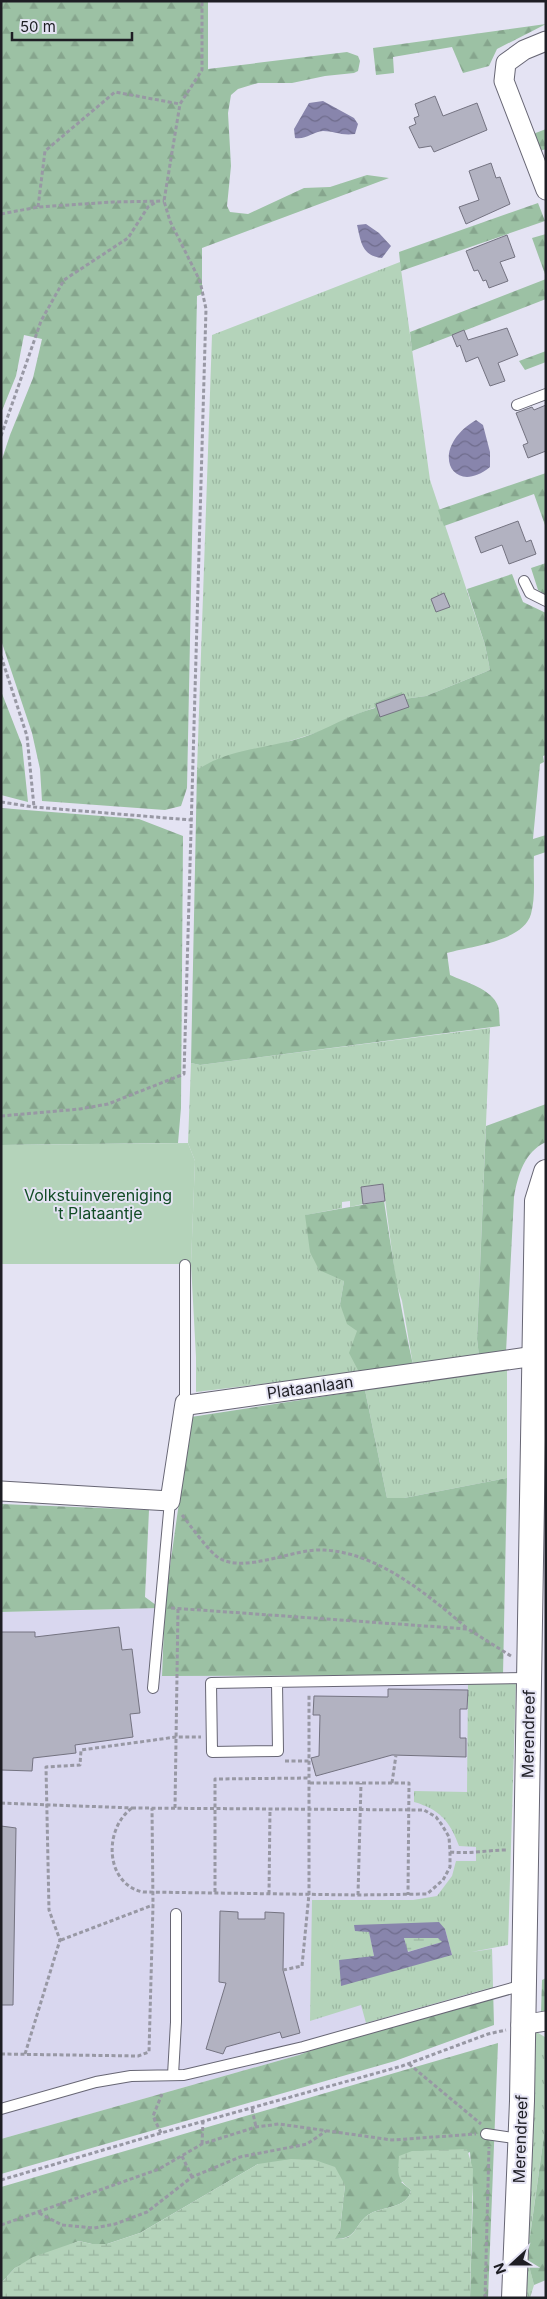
<svg xmlns="http://www.w3.org/2000/svg" width="547" height="2299" font-family="Inter,sans-serif">
<style>
.built{fill:#d9d7ef}
.grass{fill:url(#grass-tufts);fill-rule:evenodd}
.forest{fill:url(#forest-firs)}
.wetland{fill:url(#wetland-marsh)}
.garden{fill:#b4d3ba}
.water{fill:url(#water-waves);fill-rule:evenodd}
.building{fill:#b2b2c1;stroke:#747381}
.lines{fill:none;stroke-linecap:round;stroke-linejoin:round}
.service-casing{stroke:#676674;stroke-width:12}
.minor-casing{stroke:#676674;stroke-width:21}
.tertiary-casing{stroke:#676674;stroke-width:26}
.path{stroke:#9898a4;stroke-width:3;stroke-dasharray:4 2.5;stroke-linecap:butt}
.service{stroke:#fff;stroke-width:10}
.minor{stroke:#fff;stroke-width:19}
.tertiary{stroke:#fff;stroke-width:24}
.labels{text-anchor:middle;stroke-width:4;stroke-linejoin:round;paint-order:stroke}
.park-label{font-size:16px;fill:#124c26;stroke:#e4e3f3}
.street-label{font-size:16px;fill:#1e1e24;stroke:#e4e3f3}
</style>
<defs>
<pattern id="grass-tufts" width="24" height="20" patternUnits="userSpaceOnUse" patternTransform="scale(1.25)"><rect width="24" height="20" fill="#b4d3ba"/><path d="M3 7l-1-3M5 7V3M7 7l1-3M15 17l-1-3M17 17v-4M19 17l1-3" fill="none" stroke="#9ab5a0"/></pattern>
<pattern id="forest-firs" width="22" height="20" patternUnits="userSpaceOnUse" patternTransform="scale(1.25)"><rect width="22" height="20" fill="#9cc1a4"/><path d="M5 1l3.5 6h-7zM16 11l3.5 6h-7z" fill="#86a58d"/></pattern>
<pattern id="wetland-marsh" width="20" height="14" patternUnits="userSpaceOnUse" patternTransform="scale(1.25)"><rect width="20" height="14" fill="#b4d3ba"/><path d="M1 5h8M5 5V1M11 12h8M15 12V8" fill="none" stroke="#9ab5a0"/></pattern>
<pattern id="water-waves" width="16" height="10" patternUnits="userSpaceOnUse" patternTransform="scale(1.25)"><rect width="16" height="10" fill="#8885ac"/><path d="M0 5q4-4 8 0t8 0" fill="none" stroke="#6f6c8c"/></pattern>
</defs>
<rect width="100%" height="100%" fill="#e4e3f3"/>
<path class="built" d="M160 1608 162 1676 503 1675 492 1949 493 1987 388 2021 299 2055 1 2139V1612Z"/>
<path class="grass" d="M400 262 430 480 485 645 490 670 426 696 404 699 402 693 374 703 376 707 352 716 325 730 197 770 212 335Z
M490 1028 477 1339 479 1356 413 1365 402 1301 396 1282 383 1184 361 1187 363 1204 350 1207V1201L342 1202V1208L306 1215 308 1227 344 1281 340 1304 357 1331 359 1372 196 1392V1357L191 1264 195 1161 188 1143 191 1063 200 1065Z
M507 1369V1478L404 1498H387L365 1390Z
M516 1682 508 1945 471 1952 492 1949 493 1987 366 2023 361 2005 310 2021 312 1900H413L437 1896 452 1876 456 1861H476V1847L459 1846C450 1821 439 1809 414 1802V1791L467 1792 468 1683ZM445 1929 452 1955 374 1956 369 1931Z
M533 2030 545 2037V2128L527 2257 534 2285 530 2298H519Z"/>
<path class="forest" d="M1 1H208V69L347 52 358 56 360 61 358 71 354 73 325 76 292 83H258L238 89 231 95 228 113 231 166 227 206 230 212 248 214 304 188 330 187 367 175 389 178 202 248V294L197 296 187 788 181 806 165 810 42 801 40 769 32 733 1 640V462L10 435 33 378 42 339 24 335 16 376 1 413Z
M546 24 497 49 489 66 463 73 452 47 393 57 394 73 376 75 373 48Z
M546 129V149L540 151 533 134Z
M538 203 545 221 401 271 399 252Z
M546 234V277L532 238Z
M546 279V299L412 351 410 332Z
M546 351V362L525 370 519 361Z
M546 473V528L534 494 444 526 438 510Z
M546 563V595L538 590 531 568Z
M512 574 523 602 546 613V755L543 756 544 762 540 764 533 839 546 835V852L534 856C533 874 536 896 531 914 523 942 470 946 447 953L450 975C465 982 492 989 498 1006 500 1012 499 1020 500 1026L200 1065 191 1063 197 770C230 748 267 749 304 737 328 729 350 714 375 708L374 703 402 692 404 699 426 696 490 670 485 645 467 589Z
M1 691 22 745 28 802 1 795Z
M1 808 139 819 183 836 181 1108 178 1143 1 1145Z
M546 1104V1142C524 1152 518 1175 514 1197L506 1352 479 1356 477 1339 486 1126Z
M384 1201C392 1256 401 1310 413 1365L359 1372 349 1353 357 1331 347 1324 340 1304 344 1281 319 1270 310 1252 305 1215Z
M365 1390 387 1498H404L507 1478 503 1675 162 1676 165 1602 191 1417Z
M1 1504 149 1510 145 1597 160 1608 1 1612Z
M546 1978V2280L534 2285 527 2258 545 2128V2029L541 2014 542 1980Z
M493 1987 494 2025 395 2061 1 2174V2139L299 2055 388 2021Z
M498 2043 488 2298H470L473 2197 470 2152 401 2182 411 2190C408 2209 381 2206 368 2215 353 2226 358 2239 334 2239L340 2230 345 2185 258 2164 140 2233 107 2244H92L79 2241 15 2268 1 2283V2187Z"/>
<path class="wetland" d="M404 1937 439 1938 443 1942 407 1952Z
M467 2149 473 2169 470 2298H1V2283L15 2268 33 2257 79 2241 92 2244H107L140 2233 258 2164 291 2159 315 2160 335 2167 345 2185 340 2230 335 2239C357 2240 354 2225 368 2215 381 2206 408 2209 411 2190 396 2178 398 2174 399 2156L412 2151Z"/>
<path class="garden" d="M188 1143 195 1161 191 1264H1V1145Z"/>
<path class="water" d="M323 101 354 118 358 124 355 134C341 136 334 131 323 131 312 132 306 140 295 138L294 129 309 103Z
M366 224 379 233 391 246 382 258C362 256 361 242 357 225Z
M476 420 483 425 490 452V467C452 498 427 449 476 420Z
M439 1922 445 1929 452 1955 341 1986 339 1960 374 1956 369 1932 355 1931 354 1925ZM404 1938H438L442 1942 408 1952Z"/>
<path class="building" d="M435 96 443 116 477 103 487 130 434 152 431 146 419 148 409 127 416 124 414 118 419 116 415 104Z
M491 163 496 178 500 177 510 204 466 224 459 207 479 200 469 171Z
M507 235 515 257 500 262 508 281 489 288 486 280 483 281 478 270 474 271 466 251Z
M507 328 518 355 498 363 505 381 490 386 478 357 466 362 460 345 457 347 452 335 464 330 468 340Z
M546 405V451L528 458 523 445 528 443 516 413 532 407 534 410Z
M518 521 526 542 531 540 536 554 509 564 502 545 481 553 475 537Z
M444 593 450 607 436 612 431 599Z
M404 694 409 707 380 717 376 704Z
M383 1184 385 1201 363 1204 361 1187Z
M119 1627 122 1650 132 1649 140 1713 130 1714 133 1737 75 1745 76 1753 33 1758 32 1771 1 1770V1632H35V1637Z
M388 1689 468 1690 467 1709H460V1738H466V1757L392 1755 316 1776 311 1758 319 1756 320 1715H313L314 1696 388 1697Z
M1 1826 16 1828 13 2005H1Z
M220 1911 238 1912V1919H265V1912L284 1913 283 1970 300 2033 282 2038 280 2032 226 2047 223 2054 206 2049 226 1983 219 1982Z"/>
<g class="lines">
<defs>
<path id="service" d="M517 405 546 394
M524 581 530 593 546 601
M185 1265V1403
M277 1683 278 1751 212 1752 211 1683 529 1678
M153 1688 170 1501
M173 2075 176 2022V1914
M1 2109 96 2082 131 2076 184 2075 303 2047 523 1985
M486 2134 520 2139"/>
<path id="minor" d="M546 41 524 50 506 63 504 81 546 190
M1 1491 170 1501 185 1403 188 1405 535 1356
M521 2025 546 2021"/>
<path id="tertiary" d="M514 2298 522 2101 537 1201 546 1172"/>
</defs>
<use href="#service" class="service-casing"/>
<use href="#minor" class="minor-casing"/>
<use href="#tertiary" class="tertiary-casing"/>
<path class="path" d="M38 207 45 151 115 92 180 104
M1 214 38 207 113 202 164 201
M1 436 41 321 64 280 128 238 148 207 156 202
M1 656 27 736 34 807
M1 802 34 807 191 820
M1 1116 80 1109 108 1104 184 1074 206 309 200 281 170 221 164 201 180 104 202 70V1
M182 1515C190 1525 210 1553 219 1558 245 1574 294 1548 324 1550 379 1553 428 1595 468 1629
M171 1608 468 1629 511 1656
M285 1761H310
M310 1783H409L408 1895
M392 1783 396 1755
M1 1803 132 1808
M132 1808 424 1810 436 1817 442 1825 449 1837 450 1852V1867L443 1880 427 1894 358 1895 143 1892C105 1884 103 1829 132 1808Z
M175 1808 178 1608
M450 1852C471 1854 487 1850 508 1850
M215 1892V1779L310 1778
M269 1894 270 1808
M358 1895 361 1783
M61 1940 153 1905
M283 1970 302 1966 309 1894V1694
M1 2054 138 2056 149 2052 153 1905 152 1808
M25 2054 60 1940 49 1910 46 1767 80 1765 81 1750 176 1737H201
M409 2064 481 2124
M252 2109 256 2127
M161 2133 153 2116 162 2094
M202 2144 203 2121
M182 2156 192 2177
M1 2180 161 2133 402 2066 488 2034 506 2030
M39 2213 62 2225 94 2228 115 2224 147 2212 192 2177 240 2157 307 2144 326 2131
M1 2225 159 2169 202 2144 256 2127 279 2124 392 2140 476 2134
M485 2298 489 2147"/>
<use href="#service" class="service"/>
<use href="#minor" class="minor"/>
<use href="#tertiary" class="tertiary"/>
</g>
<g class="labels">
<g class="park-label">
<text x="98" y="1201">Volkstuinvereniging<tspan x="98" dy="18">'t Plataantje</tspan></text>
</g>
<g class="street-label">
<text transform="translate(310 1387) rotate(-8)" y="6">Plataanlaan</text>
<text transform="translate(528 1734) rotate(-89)" y="6">Merendreef</text>
<text transform="translate(520 2139) rotate(-88)" y="6">Merendreef</text>
</g>
</g>
<rect width="547" height="2299" fill="none" stroke="#1e1e24" stroke-width="5"/>
<g transform="translate(512 2264) rotate(249)" stroke="#e4e3f3" stroke-width="4" paint-order="stroke">
<path d="M0-4L9 19L0 12L-9 19Z" fill="#1e1e24"/>
<text y="-8" font-size="14" font-weight="bold" text-anchor="middle" fill="#1e1e24">N</text>
</g>
<path d="M12 32v8h120v-8" fill="none" stroke="#1e1e24" stroke-width="2.5"/>
<text x="20" y="32" font-size="15" fill="#1e1e24" stroke="#e4e3f3" stroke-width="4" paint-order="stroke">50 m</text>
</svg>
